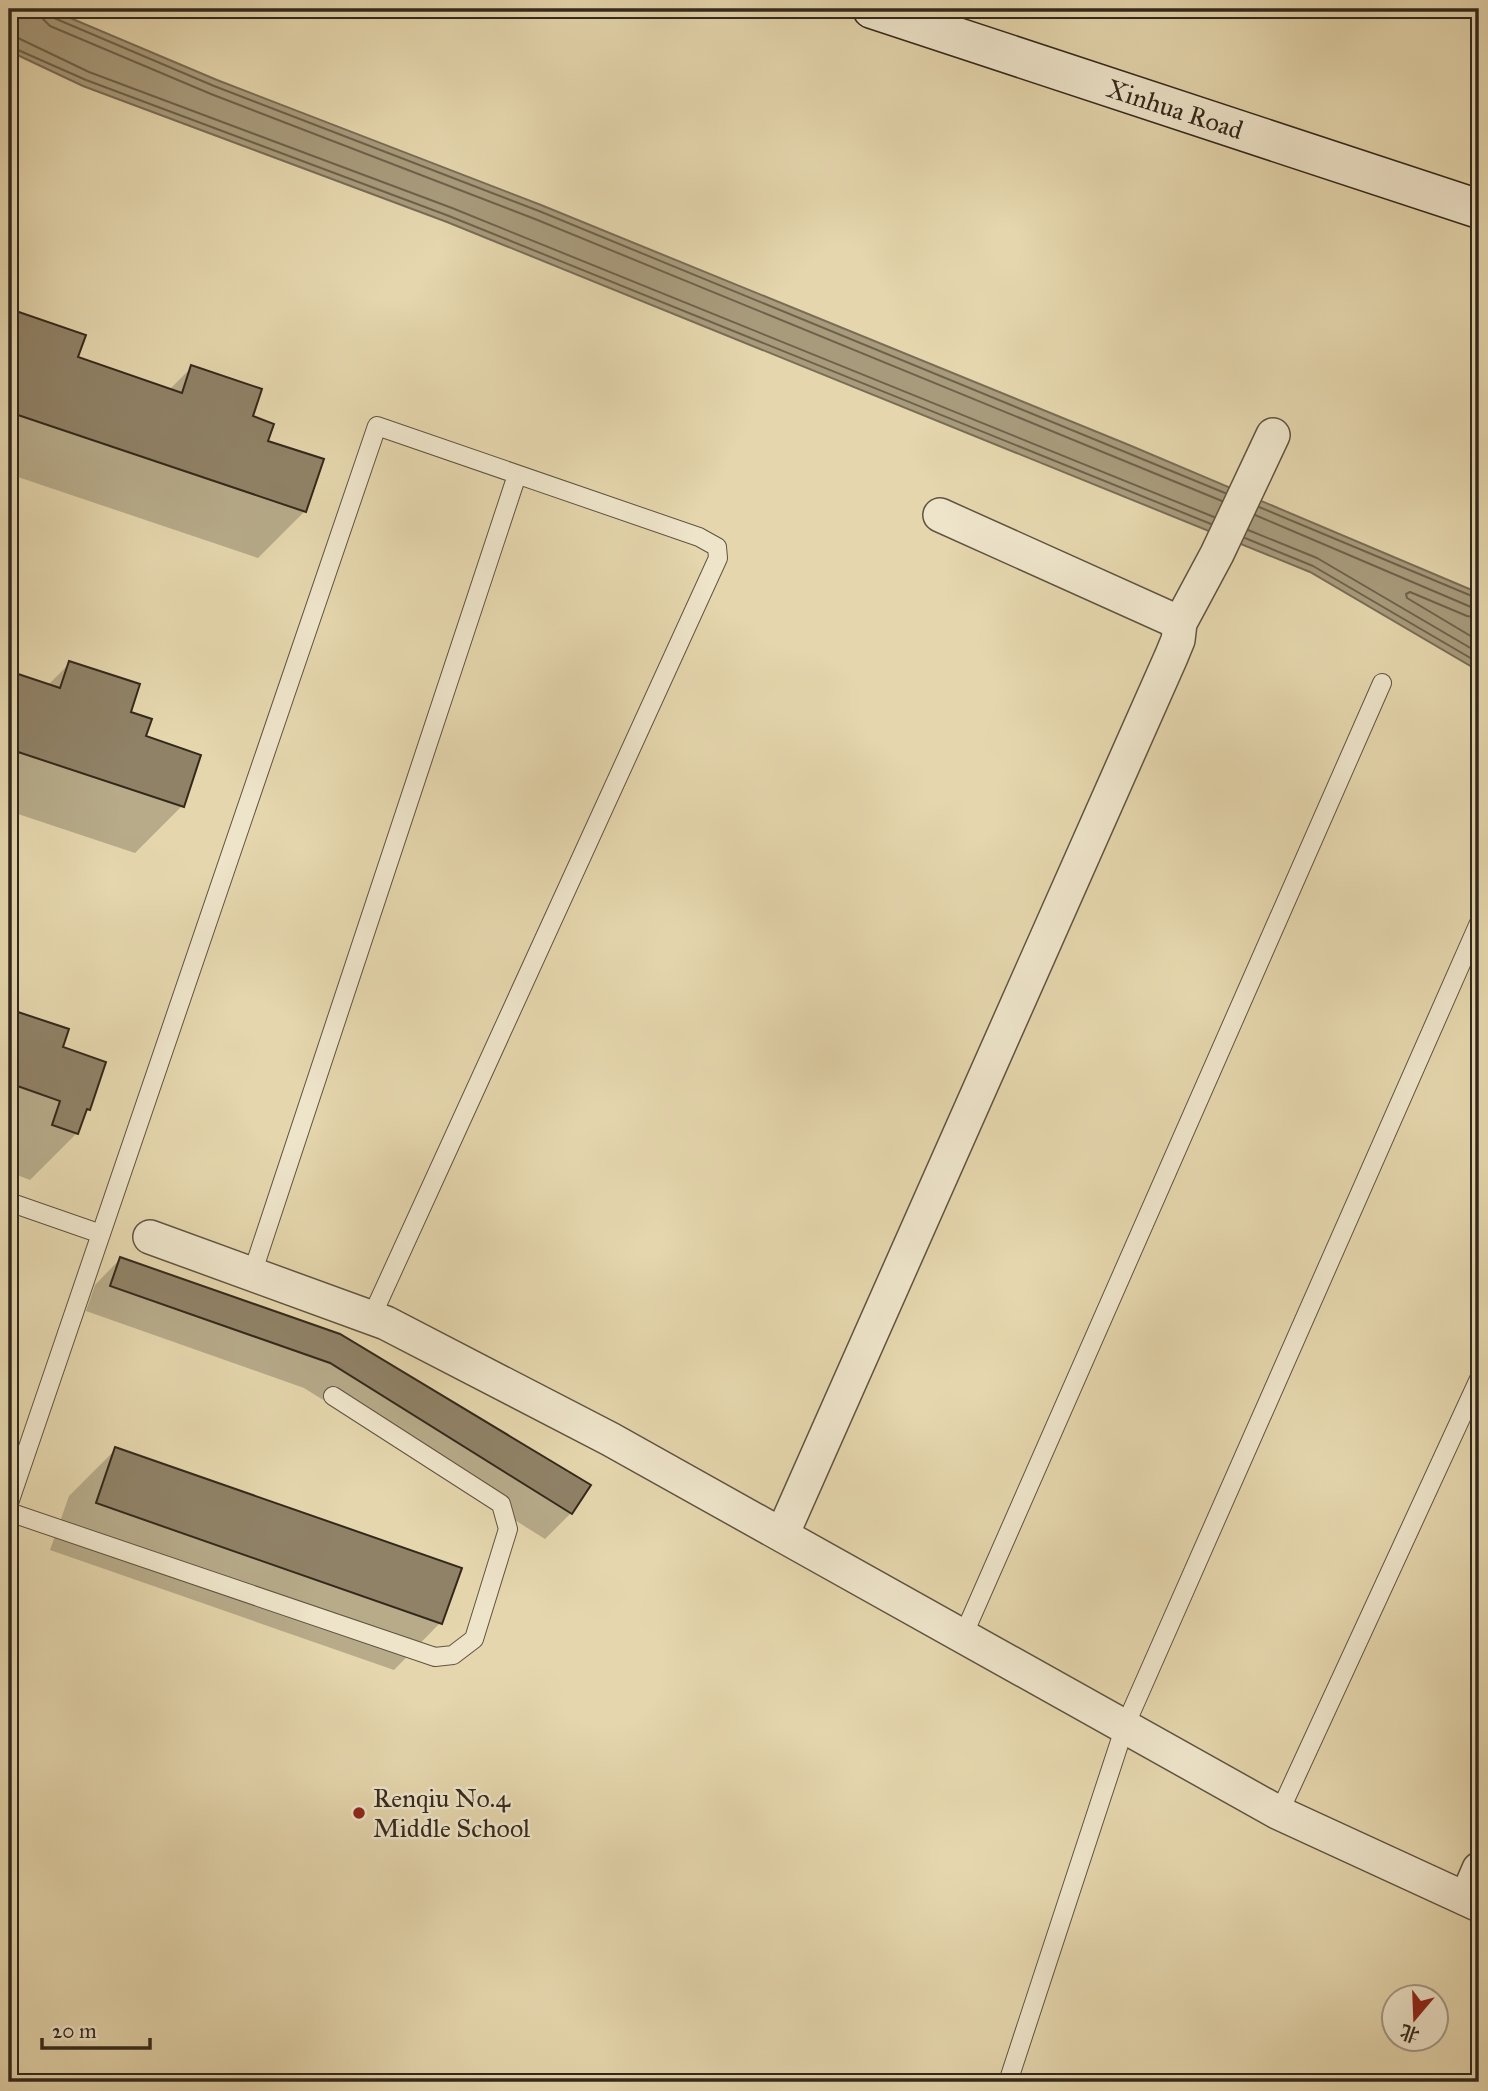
<svg xmlns="http://www.w3.org/2000/svg" width="1488" height="2091" font-family="'IM FELL Great Primer','Noto Serif SC',serif">
<style>
.water{fill:#a89b7c;stroke:#796d56;stroke-width:2}
.shadow{fill:#0003}
.lines{fill:none;stroke-linecap:round;stroke-linejoin:round}
.shore{stroke:#6e624c;stroke-width:2}
.building{fill:#908267;stroke:#33281c;stroke-width:2}
.lane-casing{stroke:#605440;stroke-width:20}
.street-casing{stroke:#605440;stroke-width:36}
.secondary-casing{stroke:#33281c;stroke-width:41}
.lane{stroke:#eee4ca;stroke-width:18}
.street{stroke:#eee4ca;stroke-width:33}
.secondary{stroke:#eee4ca;stroke-width:38}
.poi-dot{fill:#8f2418;stroke:#eee4ca;stroke-width:2.5}
.labels{text-anchor:middle;stroke-width:5;stroke-linejoin:round;paint-order:stroke}
.street-label{font-size:26px;fill:#33281c;stroke:#eee4ca}
.poi-label{font-size:26px;fill:#33281c;stroke:#eee4ca;text-anchor:start}
</style>
<rect width="100%" height="100%" fill="#e5d6ad"/>
<filter id="stains"><feTurbulence type="fractalNoise" baseFrequency=".00286" numOctaves="4"/><feColorMatrix values="0 0 0 0 .2 0 0 0 0 .09 0 0 0 0 .02 0 0 0 .5 -.17"/></filter>
<radialGradient id="worn" r=".72"><stop offset=".6" stop-color="#630" stop-opacity="0"/><stop offset="1" stop-color="#630" stop-opacity=".3"/></radialGradient>
<path class="water" d="M9 9H49L217 80 541 205 1129 445 1467 588 1479 593V671L1310 572 447 222 83 86 9 51Z"/>
<path class="shadow" d="M14 312 76 359 169 390 192 367 251 418 305 511 258 558 9 474V317Z
M70 663 129 713 182 806 135 853 9 811V673L47 686Z
M9 1011 67 1030 61 1048 89 1109 83 1115 77 1133 30 1180 9 1172 14 1148 9 1146Z
M120 1259 339 1336 571 1513 545 1539 304 1388 86 1311 95 1285Z
M116 1449 440 1623 394 1670 50 1550 69 1496Z"/>
<g class="lines">
<path class="shore" d="M40 9 43 19 50 26 211 94 535 219 1222 501
M49 9 50 14 54 18 214 86 539 211 1225 493
M9 37 18 38 89 72 452 208 1214 517
M9 46 86 80 449 216 1211 524
M1259 507 1479 599
M1255 515 1471 607 1479 608
M1248 530 1317 558 1479 653
M1245 538 1313 566 1479 663
M1479 618 1467 616 1410 592 1406 594 1407 598 1479 641"/>
</g>
<path class="building" d="M13 310 86 335 78 357 182 393 191 365 262 389 253 416 274 424 268 441 324 459 306 512 9 412V325Z
M69 661 140 684 131 712 152 719 146 736 201 755 184 807 9 749V671L60 688Z
M9 1009 69 1029 63 1047 106 1062 90 1110 87 1109 78 1134 52 1125 60 1101 9 1083Z
M120 1257 340 1334 591 1485 572 1514 330 1363 110 1286Z
M115 1447 462 1568 442 1624 96 1503Z"/>
<g class="lines">
<defs>
<path id="lane" d="M9 1202 101 1234
M252 1274 517 475
M9 1503 377 426 699 537 717 547 718 558 371 1318
M9 1512 435 1657 453 1655 474 1639 508 1529 501 1504 333 1396
M963 1636 1382 683
M1279 1813 1479 1379
M1008 2082 1125 1726 1479 923"/>
<path id="street" d="M940 515 1180 623
M150 1237 386 1323 610 1439 1279 1813 1479 1905
M782 1535 1171 657 1178 640 1180 623 1217 554 1273 435
M1466 1899 1479 1869"/>
<path id="secondary" d="M872 9 1479 209"/>
</defs>
<use href="#lane" class="lane-casing"/>
<use href="#street" class="street-casing"/>
<use href="#secondary" class="secondary-casing"/>
<use href="#lane" class="lane"/>
<use href="#street" class="street"/>
<use href="#secondary" class="secondary"/>
</g>
<circle class="poi-dot" cx="359" cy="1813" r="7"/>
<g class="labels">
<g class="street-label">
<text transform="translate(1175 109) rotate(18)" y="9">Xinhua Road</text>
</g>
<g class="poi-label">
<text x="373" y="1807">Renqiu No.4<tspan x="373" dy="30">Middle School</tspan></text>
</g>
</g>
<rect width="1488" height="2091" fill="none" stroke="#e5d6ad" stroke-width="35"/>
<rect x="10" y="10" width="1467" height="2070" fill="none" stroke="#33281c" stroke-width="3.5"/>
<rect x="18" y="18" width="1453" height="2056" fill="none" stroke="#33281c" stroke-width="2"/>
<g transform="translate(1415 2018) rotate(199)"><circle r="33" fill="#eee4ca" stroke="#a39984" stroke-width="2"/>
<path d="M0-5L12 26L0 18L-12 26Z" fill="#8f2418"/>
<text y="-10" font-size="19" font-weight="bold" text-anchor="middle" fill="#33281c">北</text>
</g>
<path d="M42 2038v10h108v-10" fill="none" stroke="#33281c" stroke-width="3.5"/>
<text x="52" y="2038" font-size="21" fill="#33281c" stroke="#eee4ca" stroke-width="5" paint-order="stroke">20 m</text>
<rect width="100%" height="100%" filter="url(#stains)"/>
<rect width="100%" height="100%" fill="url(#worn)"/>
</svg>
